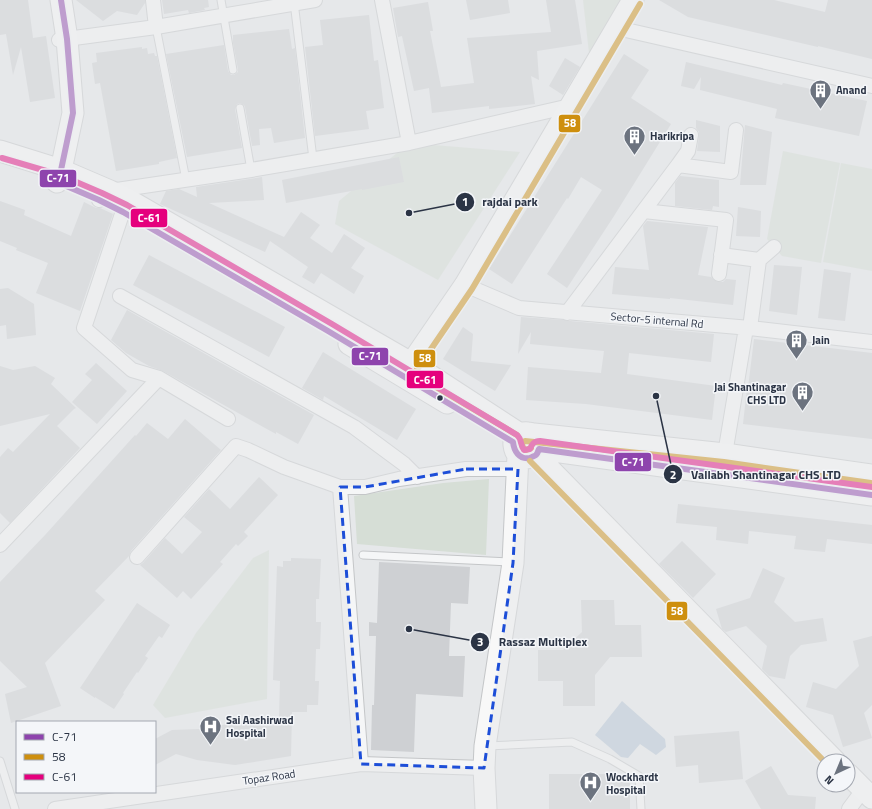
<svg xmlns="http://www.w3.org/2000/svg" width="872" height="809" font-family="'Titillium Web',sans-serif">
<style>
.green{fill:#d6ded6}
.water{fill:#b4c4d5}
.building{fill:#ced0d3}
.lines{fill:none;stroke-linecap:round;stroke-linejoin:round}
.lane-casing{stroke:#c4c6c8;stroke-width:9}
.street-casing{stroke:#c4c6c8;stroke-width:16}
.secondary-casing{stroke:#c4c6c8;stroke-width:23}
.lane{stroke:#f5f6f7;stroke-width:7}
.street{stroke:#f5f6f7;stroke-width:14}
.secondary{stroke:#f8f8f8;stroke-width:21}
.bus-1-casing{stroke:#f4f6f9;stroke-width:9}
.bus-2-casing{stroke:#f4f6f9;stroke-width:9}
.bus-3-casing{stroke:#f4f6f9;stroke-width:9}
.bus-1{stroke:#8e44ad;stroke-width:6}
.bus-2{stroke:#ce8f0e;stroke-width:6}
.bus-3{stroke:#e5007d;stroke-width:6}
.marked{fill:none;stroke:#1d4ed8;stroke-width:3;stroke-dasharray:8 5;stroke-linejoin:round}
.bus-dot{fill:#2b3445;stroke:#f4f6f9;stroke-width:1.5}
.labels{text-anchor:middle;stroke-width:3;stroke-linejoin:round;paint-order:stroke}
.poi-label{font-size:11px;font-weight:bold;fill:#2b3445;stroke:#f4f6f9;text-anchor:start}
.street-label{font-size:11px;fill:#2b3445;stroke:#f4f6f9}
.leader{fill:none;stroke:#2b3445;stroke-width:1.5}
.callout-dot{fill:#2b3445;stroke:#f4f6f9;stroke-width:1.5}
.mark-label{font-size:12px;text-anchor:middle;font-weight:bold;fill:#fff}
.callout-label{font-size:12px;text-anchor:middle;font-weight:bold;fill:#2b3445;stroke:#f4f6f9;stroke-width:3;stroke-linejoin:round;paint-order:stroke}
.line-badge{stroke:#f4f6f9;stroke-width:1.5}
.badge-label{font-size:11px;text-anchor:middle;font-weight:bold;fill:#fff}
</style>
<rect width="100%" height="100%" fill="#e6e8ea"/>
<path class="green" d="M583 0H623L589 53Z
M409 143 520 152 438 280 335 224 339 201Z
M783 151 840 163 821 263 782 256 767 239Z
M841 163 872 169V271L823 262Z
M489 479 486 555 357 544 354 496 443 483Z
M269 550 267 699 165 718 153 705 196 633 253 558Z"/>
<path class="water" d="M622 701 665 739 666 747 656 755 640 744 628 758 621 757 595 735Z"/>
<path class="building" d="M0 0H28L33 38 46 36 55 98 30 102 21 47 13 75 6 34 0 35Z
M76 0H145V3L137 15 117 11 103 21Z
M162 0H208L209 7 204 8 205 10 189 13 188 10 164 14Z
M466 0H508L510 13 470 20Z
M546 0H575L582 44 537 51 539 80 531 76 535 104 489 109V106L432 113 429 88 414 91 402 36 398 37 393 8 428 2 433 31H430L441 87 474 83 467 38 551 32Z
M659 0H774L825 12 828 0H872V59L818 46V47L688 17Z
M369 15 374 61 378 60 384 108 366 111 369 129 315 136 305 47 323 45 320 20Z
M289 29 292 49 295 48 305 138 274 143 271 128 259 129 260 145 252 146 245 107 244 105 240 103 237 104 235 109 242 148 187 157 166 54 224 45 228 71 231 75H234L238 72V69L233 43V35Z
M142 47V49L147 48 148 54 154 53 155 56H157L177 158 159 162V164L116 171 100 83 95 84 92 63 97 62 96 53Z
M624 54 649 70 631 98 671 124 614 216 567 288 547 274 602 190 581 177 568 199 567 198 512 284 489 269Z
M565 58 580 67 563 95 549 86Z
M686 62 782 85 783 83 867 101 859 136 775 118 777 109 700 90 701 77 694 89 681 86Z
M696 120 720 126V152L697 151 699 136V132L696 128Z
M745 125 772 132 766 185H740Z
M399 157 404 182 362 190V189L286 203 282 180Z
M680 176 719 180V207L713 206 712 210 675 206V183Z
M262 177 264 200 209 203 284 237 301 212 320 225 310 238 332 253 344 234 365 248 351 268 364 276 354 294 321 273 314 284 302 277 308 267 270 241 265 252 160 204 166 191 179 189 197 197 196 187Z
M0 201 25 210 24 215 71 236 84 202 96 208H100L113 214 80 311 36 293 48 263 16 250 17 248 0 241Z
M738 207 761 211 760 237 736 236Z
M647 221 708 227 698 275 711 277 714 280 718 282H723L726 279 736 280 733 305 670 298V299L612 294 615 267 649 270 643 226Z
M149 255 285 327 269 357 133 285Z
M774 265 802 267 797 315 769 311Z
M824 269 851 273 845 321 818 318Z
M8 288 34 304 36 335 7 339 6 325 0 326V289Z
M127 310 314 415 298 444 276 432V434L256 423 163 371 149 366 126 353 111 340Z
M521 317 563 320 566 321H570L714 334 711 362 629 353 627 374 716 386 712 420 586 404 526 400 528 367 601 373 604 351 530 344 531 332 518 354Z
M463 327 473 334 471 361 511 365 495 391 443 359Z
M754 339 872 353V439L743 424 747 388H748Z
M323 352 416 409 397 440 324 396 323 400 302 388Z
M96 363 127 391 97 424 72 402 92 380 85 374Z
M0 366 13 370 35 366 55 378 51 384 76 408 74 409 57 426 80 448 10 523 0 513V457L8 448 13 452 50 414 0 426Z
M185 419 221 450 131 551 129 556 95 591 105 600 45 663 61 706 11 723 5 694 27 687 0 661V582L46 534 135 435 136 436 147 423 168 439Z
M259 477 278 495 244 532 248 536 238 546 236 544 220 562 223 564 191 599 183 591 177 598 140 565 143 563 165 538 182 554 202 532 184 517 209 489 230 509Z
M678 504 872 525V544L827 539 825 552 794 549 796 536 749 531 748 544 716 540 717 527 676 523Z
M682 541 716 574 693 598 659 564Z
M291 558 321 559 319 599H316V622H321L320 649H316L315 681H319L318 705H307V712H292L291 756 235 765 197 760 176 754 155 765V739L172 730 200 729 212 726 279 719 280 681 273 680 277 566 283 567V561H291Z
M379 562 470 567 468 604 451 603 449 656H465L463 697 416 694 414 752 371 750 372 705H374L376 636H369V622L377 623Z
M763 568 785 578 774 602 795 622 823 618 827 641 801 645 790 656 785 679 769 676 762 669 767 646 746 626 726 632 722 629 716 609 750 598Z
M581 600H614L615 625H641L642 657H610L595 675V706H563V681H538V650H563L582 632Z
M137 603 170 625 162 638 159 636 145 656 148 658 138 673 137 672 123 693 124 694 114 709 95 697V698L80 688Z
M872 636V705L864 713 872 738 843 747 833 715 806 707 813 682 836 689 859 666 853 641Z
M739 731 743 779 699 783 698 765 676 767 674 736Z
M771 766 788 795 816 797 815 809H761L745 781Z
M549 774H626L630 777V809H549Z"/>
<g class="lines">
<defs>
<path id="lane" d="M221 0 233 70
M294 2 313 159
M156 27 186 180
M240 108 251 170
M363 555 511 562
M487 746 572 742 610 759 639 776 641 809
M0 761 15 809"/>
<path id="street" d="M153 0 156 27
M617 28 872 86
M59 40 156 27 315 0
M409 143 570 106
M678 165 731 172 736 130
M127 199 84 328 132 370 159 378 228 419
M99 200 110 191 251 170 409 143 382 0
M644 211 726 220 719 274
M721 255 759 260
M465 285 519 308 750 328 872 342
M120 296 354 427 404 464 417 477
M567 313 678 165 688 151 691 135
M750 328 759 260 774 247
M725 454 746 328
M340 487H365L399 479 466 469H518
M0 545 159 378
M137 557 236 446 248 450 284 467 340 487 361 764
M55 809 361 764 484 768
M849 809 863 790"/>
<path id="secondary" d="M0 151 61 170 110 191 127 199 411 363 520 434
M57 182 61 170 73 113 67 39 61 0
M349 344 447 403
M404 374 465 285 633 0
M534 434C553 453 517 471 514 445 513 438 520 432 528 433 530 433 532 434 534 434L725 454 872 475
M539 449 872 495
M536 455 835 761
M848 774 872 798
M486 809 484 768 485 746 513 563 518 455"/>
</defs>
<use href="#lane" class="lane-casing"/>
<use href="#street" class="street-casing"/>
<use href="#secondary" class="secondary-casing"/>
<use href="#lane" class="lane"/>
<use href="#street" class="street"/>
<use href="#secondary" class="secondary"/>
<defs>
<path id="bus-1" d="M61 0 67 39 73 113 61 170 57 182 99 200 123 212 328 331 513 442C514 451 519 460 530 458 531 457 535 456 536 455 538 453 538 451 539 449L872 495"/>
<path id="bus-2" d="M517 435 414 374 472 289 640 4
M531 448 526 450 524 449 522 445V443L525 441 724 462 871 483
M530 461 824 761"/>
<path id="bus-3" d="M2 158 60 175 102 193 127 205 332 324 517 435C522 439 520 445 524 450L530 449C532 444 534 441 540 441L872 487"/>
</defs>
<use href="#bus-1" class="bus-1-casing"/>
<use href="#bus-2" class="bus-2-casing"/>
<use href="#bus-3" class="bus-3-casing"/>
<use href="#bus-1" class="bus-1"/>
<use href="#bus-2" class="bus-2"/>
<use href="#bus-3" class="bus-3"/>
</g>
<path d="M0 0H872V809H0ZM466 469H518L513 563 484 768 361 764 340 487H365Z" fill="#e6e8ea" fill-opacity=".55" fill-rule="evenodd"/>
<path class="marked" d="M466 469H518L513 563 484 768 361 764 340 487H365Z"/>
<defs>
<symbol id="building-pin" viewBox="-11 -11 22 30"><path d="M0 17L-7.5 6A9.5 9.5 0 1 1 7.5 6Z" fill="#6c737f" stroke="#f4f6f9"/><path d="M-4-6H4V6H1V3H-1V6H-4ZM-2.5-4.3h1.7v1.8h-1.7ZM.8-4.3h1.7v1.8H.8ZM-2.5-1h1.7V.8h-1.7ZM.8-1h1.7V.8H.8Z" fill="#fff"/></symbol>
<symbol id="hospital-pin" viewBox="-11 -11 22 30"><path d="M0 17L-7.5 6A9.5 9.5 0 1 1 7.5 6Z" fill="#6c737f" stroke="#f4f6f9"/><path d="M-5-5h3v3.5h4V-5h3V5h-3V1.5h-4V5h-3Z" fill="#fff"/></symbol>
</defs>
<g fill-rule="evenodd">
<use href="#building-pin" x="808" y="78" width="25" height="34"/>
<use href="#building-pin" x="622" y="124" width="25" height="34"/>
<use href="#building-pin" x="784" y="328" width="25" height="34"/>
<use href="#building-pin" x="790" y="380" width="25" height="34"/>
<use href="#hospital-pin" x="198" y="714" width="25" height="34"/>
<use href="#hospital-pin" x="578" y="770" width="25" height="34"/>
</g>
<circle class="bus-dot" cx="440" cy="398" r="3.5"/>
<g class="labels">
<g class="poi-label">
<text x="836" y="94">Anand</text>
<text x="650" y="140">Harikripa</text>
<text x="812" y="344">Jain</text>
<text x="786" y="391" text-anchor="end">Jai Shantinagar<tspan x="786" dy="13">CHS LTD</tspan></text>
<text x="226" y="724">Sai Aashirwad<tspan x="226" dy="13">Hospital</tspan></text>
<text x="606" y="781">Wockhardt<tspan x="606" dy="13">Hospital</tspan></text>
</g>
<g class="street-label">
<text transform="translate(657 320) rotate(5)" y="4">Sector-5 internal Rd</text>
<text transform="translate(269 777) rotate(-8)" y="4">Topaz Road</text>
</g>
</g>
<path class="leader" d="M409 213L465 202M656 396L673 474M409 629L480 642"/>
<g class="callout-dot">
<circle cx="409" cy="213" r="4"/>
<circle cx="656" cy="396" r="4"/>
<circle cx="409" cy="629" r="4"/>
<circle cx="465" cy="202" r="10"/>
<circle cx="673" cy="474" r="10"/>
<circle cx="480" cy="642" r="10"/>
</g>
<g class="mark-label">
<text x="465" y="206">1</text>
<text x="673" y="479">2</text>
<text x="480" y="646">3</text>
</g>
<g class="callout-label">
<text x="510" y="206">rajdai park</text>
<text x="766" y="479">Vallabh Shantinagar CHS LTD</text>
<text x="543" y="646">Rassaz Multiplex</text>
</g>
<g class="line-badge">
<rect x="558" y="114" width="23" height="19" rx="4" fill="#ce8f0e"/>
<rect x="39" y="169" width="38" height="19" rx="4" fill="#8e44ad"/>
<rect x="130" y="208" width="38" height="20" rx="4" fill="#e5007d"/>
<rect x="351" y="347" width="38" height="19" rx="4" fill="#8e44ad"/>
<rect x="413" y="349" width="23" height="19" rx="4" fill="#ce8f0e"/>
<rect x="406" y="370" width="38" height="19" rx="4" fill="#e5007d"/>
<rect x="614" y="452" width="38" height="20" rx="4" fill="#8e44ad"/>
<rect x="666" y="601" width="22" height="20" rx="4" fill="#ce8f0e"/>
</g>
<g class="badge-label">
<text x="570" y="127">58</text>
<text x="58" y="182">C-71</text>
<text x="149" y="222">C-61</text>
<text x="370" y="360">C-71</text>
<text x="425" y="362">58</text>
<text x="425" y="384">C-61</text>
<text x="633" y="466">C-71</text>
<text x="677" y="615">58</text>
</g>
<rect x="16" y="721" width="140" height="72" fill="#f4f6f9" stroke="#a4a8b1"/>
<rect x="24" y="734" width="20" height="6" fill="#8e44ad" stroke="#a4a8b1"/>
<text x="52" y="741" font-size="12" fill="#2b3445">C-71</text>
<rect x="24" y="754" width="20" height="6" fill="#ce8f0e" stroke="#a4a8b1"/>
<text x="52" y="761" font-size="12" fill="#2b3445">58</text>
<rect x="24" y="774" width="20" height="6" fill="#e5007d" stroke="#a4a8b1"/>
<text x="52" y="781" font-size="12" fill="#2b3445">C-61</text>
<g transform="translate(836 773) rotate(224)"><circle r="19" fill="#f4f6f9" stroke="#a4a8b1"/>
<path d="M0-3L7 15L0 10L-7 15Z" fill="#6c737f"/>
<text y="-6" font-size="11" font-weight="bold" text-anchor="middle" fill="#2b3445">N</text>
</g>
</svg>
